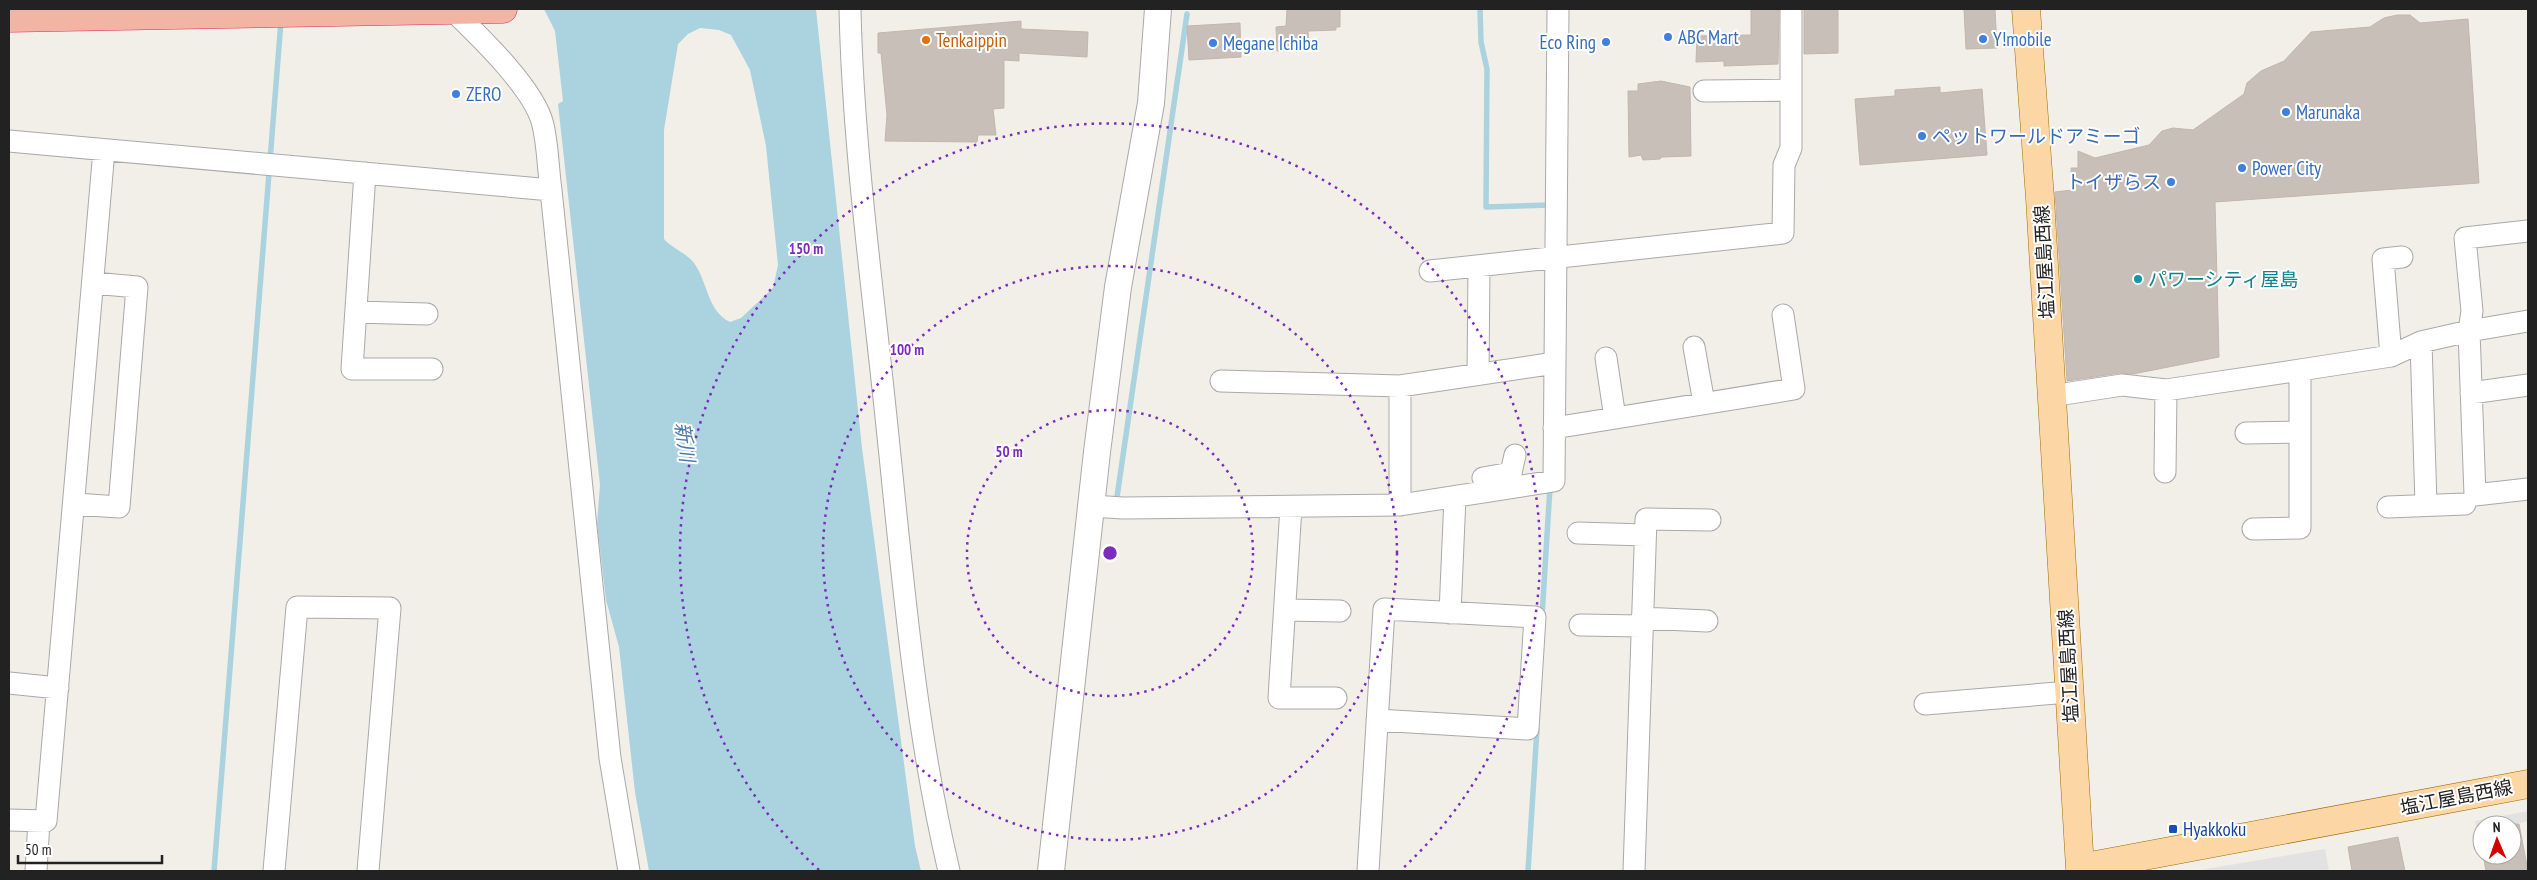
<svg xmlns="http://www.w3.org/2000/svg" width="2537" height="880" font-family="'PT Sans Narrow','Noto Sans JP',sans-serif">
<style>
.parking{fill:#e2e2e2}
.water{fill:#aad3df;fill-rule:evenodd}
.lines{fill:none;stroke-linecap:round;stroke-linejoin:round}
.stream{stroke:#aad3df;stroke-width:5.5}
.building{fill:#c7bfb8;stroke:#c4b6ab}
.minor-casing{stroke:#a9a9a9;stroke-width:23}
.tertiary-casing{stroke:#a9a9a9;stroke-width:28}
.primary-casing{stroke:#a06b00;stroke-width:29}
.trunk-casing{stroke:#dc2a67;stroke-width:29}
.minor{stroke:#fff;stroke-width:21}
.tertiary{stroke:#fff;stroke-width:26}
.primary{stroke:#fcd6a4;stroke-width:28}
.trunk{stroke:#f2b4a3;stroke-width:28}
.ring{fill:none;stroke:#7b2cbf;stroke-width:2.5;stroke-dasharray:2.5 5}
.shop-dot{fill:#3f7fe0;stroke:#fff;stroke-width:2}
.food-dot{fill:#e8710a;stroke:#fff;stroke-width:2}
.culture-dot{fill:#0f9aa8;stroke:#fff;stroke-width:2}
.transit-dot{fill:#1a4fb4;stroke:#fff;stroke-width:2}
.labels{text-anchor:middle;stroke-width:4;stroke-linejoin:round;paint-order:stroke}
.shop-label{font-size:19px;fill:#366cbe;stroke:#fff;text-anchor:start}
.food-label{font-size:19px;fill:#c56008;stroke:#fff;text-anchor:start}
.street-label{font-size:19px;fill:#222;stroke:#fff}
.culture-label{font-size:19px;fill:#0d838f;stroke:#fff;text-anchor:start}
.transit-label{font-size:19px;fill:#164399;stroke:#fff;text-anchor:start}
.water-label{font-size:20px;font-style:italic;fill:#4a7aab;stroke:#fff}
.centre{fill:#7b2cbf;stroke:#fff;stroke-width:2.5}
.ring-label{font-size:15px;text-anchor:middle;font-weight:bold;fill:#7b2cbf;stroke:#fff;stroke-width:4;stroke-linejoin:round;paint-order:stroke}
</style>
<rect width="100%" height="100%" fill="#f2efe9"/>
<path class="parking" d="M2528 811V821L2517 824 2520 840 2512 825H2482L2481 848 2475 821Z
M2325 849 2329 871H2194Z"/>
<path class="water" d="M544 9H816L862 448 915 846 921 871H649L635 792 619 647 606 600 597 524 600 485 558 104 563 101 555 31ZM700 28 719 30 731 35 750 70 766 146 778 265 773 288 741 318 730 322C707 311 708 282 694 263 685 252 673 249 664 239V130L678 44 688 34Z"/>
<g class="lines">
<path class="stream" d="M1480 9 1481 42 1487 69 1486 207 1550 205V207
M1117 497 1187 14
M1542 617 1550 487
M214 871 281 21
M1528 871 1537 729"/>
</g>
<path class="building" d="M1287 9H1340V27H1336V30L1308 31 1309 50 1277 51 1276 27 1286 26Z
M1751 9H1779L1778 64 1724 66V61L1696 62 1697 36 1751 35Z
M1804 9H1838V53L1804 54Z
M1964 9H1995L1997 48 1966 49Z
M2397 15H2410L2420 23 2468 19 2479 183 2215 202 2219 357 2133 374 2120 373 2067 381 2055 192 2072 190 2071 168H2078V151L2095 158 2149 145 2162 131 2173 128 2193 130 2244 94 2247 83 2261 71 2284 61 2311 32 2370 27 2384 18Z
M1021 21V29L1088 32 1087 57 1019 53V61L1004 60V108L993 109 996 135H978L977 142 885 141 887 115 881 53H878V33Z
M1240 23 1241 57 1189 60 1187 26Z
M1661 81 1690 87 1691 156 1662 157 1660 159 1643 160 1641 155 1629 157 1628 91H1638V84Z
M1940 87V93L1982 89 1987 155 1860 165 1855 99 1895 96V90Z
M2512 824H2519L2528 871H2486L2483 855H2512Z
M2398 837 2405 871H2352L2348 847Z"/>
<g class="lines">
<defs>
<path id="minor" d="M451 9C478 35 535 89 543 125 548 146 548 169 551 190
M850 9C853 145 872 282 886 417 902 569 914 723 949 871
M1704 91 1791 90
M9 141 551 190 610 758 629 871
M365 173 352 369H432
M2528 231 2465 238 2472 311 2469 331 2475 495 2528 489
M1430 271 1783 233 1784 165 1791 148V9
M356 312 427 314
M2421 342 2426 505
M1694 347 1704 403
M2391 356 2383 259 2402 257
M1606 358 1615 418
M1478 374 1479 266
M1221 381 1400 386V505
M1400 386 1555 363
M2471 393 2528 385
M2051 396 2122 385 2166 390 2300 370 2391 356 2421 342 2469 331 2528 321
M1554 428 1794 389 1783 315
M2246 433 2300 432
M2165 472 2166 390
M1483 478 1511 473 1515 455
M75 504 119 507 137 287 93 283
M1091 506 1123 508 1400 505 1554 481 1558 9
M1291 507 1279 698H1336
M2388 507 2465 504
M2253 529 2300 528V370
M1578 533 1645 535
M1285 610 1340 611
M1450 613 1455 497
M1642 618 1707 621
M1580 625 1642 626
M9 683 58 688
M1925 704 2069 692
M9 820 46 821 104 150
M36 871 39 821
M274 871 297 607 390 608 368 871
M1368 871 1384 609 1535 617 1528 729 1377 720
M1634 871 1646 519 1710 520"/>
<path id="tertiary" d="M1051 871 1097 452 1118 287 1151 103 1158 9"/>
<path id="primary" d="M2026 9 2040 198 2080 868 2528 784"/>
<path id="trunk" d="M9 18 503 9"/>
</defs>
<use href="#minor" class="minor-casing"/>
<use href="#tertiary" class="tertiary-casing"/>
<use href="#primary" class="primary-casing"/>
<use href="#trunk" class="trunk-casing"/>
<use href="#minor" class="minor"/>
<use href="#tertiary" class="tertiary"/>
<use href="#primary" class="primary"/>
<use href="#trunk" class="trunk"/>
</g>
<g class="ring">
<circle cx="1110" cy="553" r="143"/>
<circle cx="1110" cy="553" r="287"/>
<path d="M819 870A430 430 0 1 1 1401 870"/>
</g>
<g class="shop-dot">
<circle cx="1668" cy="37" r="5"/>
<circle cx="1983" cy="39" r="5"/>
<circle cx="1606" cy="42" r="5"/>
<circle cx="1213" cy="43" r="5"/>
<circle cx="456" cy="94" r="5"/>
<circle cx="2286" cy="112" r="5"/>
<circle cx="1922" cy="136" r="5"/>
<circle cx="2242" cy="168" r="5"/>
<circle cx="2171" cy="182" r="5"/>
</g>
<circle class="food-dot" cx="926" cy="40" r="5"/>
<circle class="culture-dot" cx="2138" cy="279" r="5"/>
<rect class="transit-dot" x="2168" y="824" width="10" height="10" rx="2.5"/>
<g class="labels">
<g class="shop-label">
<text x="1678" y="44">ABC Mart</text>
<text x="1993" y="46">Y!mobile</text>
<text x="1596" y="49" text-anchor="end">Eco Ring</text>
<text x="1223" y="50">Megane Ichiba</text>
<text x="466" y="101">ZERO</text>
<text x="2296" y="119">Marunaka</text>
<text x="1932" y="143">ペットワールドアミーゴ</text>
<text x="2252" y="175">Power City</text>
<text x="2161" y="189" text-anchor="end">トイザらス</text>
</g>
<g class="food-label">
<text x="936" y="47">Tenkaippin</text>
</g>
<g class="street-label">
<text transform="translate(2044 262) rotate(-93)" y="7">塩江屋島西線</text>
<text transform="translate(2068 666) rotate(-93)" y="7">塩江屋島西線</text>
<text transform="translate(2456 797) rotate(-11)" y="7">塩江屋島西線</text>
</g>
<g class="culture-label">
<text x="2148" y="286">パワーシティ屋島</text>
</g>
<g class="transit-label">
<text x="2183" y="836">Hyakkoku</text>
</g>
<g class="water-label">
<text transform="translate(685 442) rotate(82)" y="7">新川</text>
</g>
</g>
<circle cx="1110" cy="553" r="8" class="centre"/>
<g class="ring-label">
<text x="806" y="254">150 m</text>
<text x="907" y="355">100 m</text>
<text x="1009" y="457">50 m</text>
</g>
<rect width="2537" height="880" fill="none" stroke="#222222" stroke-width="20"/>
<g transform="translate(2497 840) rotate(358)"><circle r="24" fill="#ffffff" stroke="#a7a7a7"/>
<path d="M0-4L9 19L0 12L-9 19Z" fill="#d40000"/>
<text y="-8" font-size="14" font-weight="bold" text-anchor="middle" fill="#222222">N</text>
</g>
<path d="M18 855v8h144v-8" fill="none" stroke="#222222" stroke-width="2.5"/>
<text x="25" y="855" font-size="15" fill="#222222" stroke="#ffffff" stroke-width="4" paint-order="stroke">50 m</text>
</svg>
